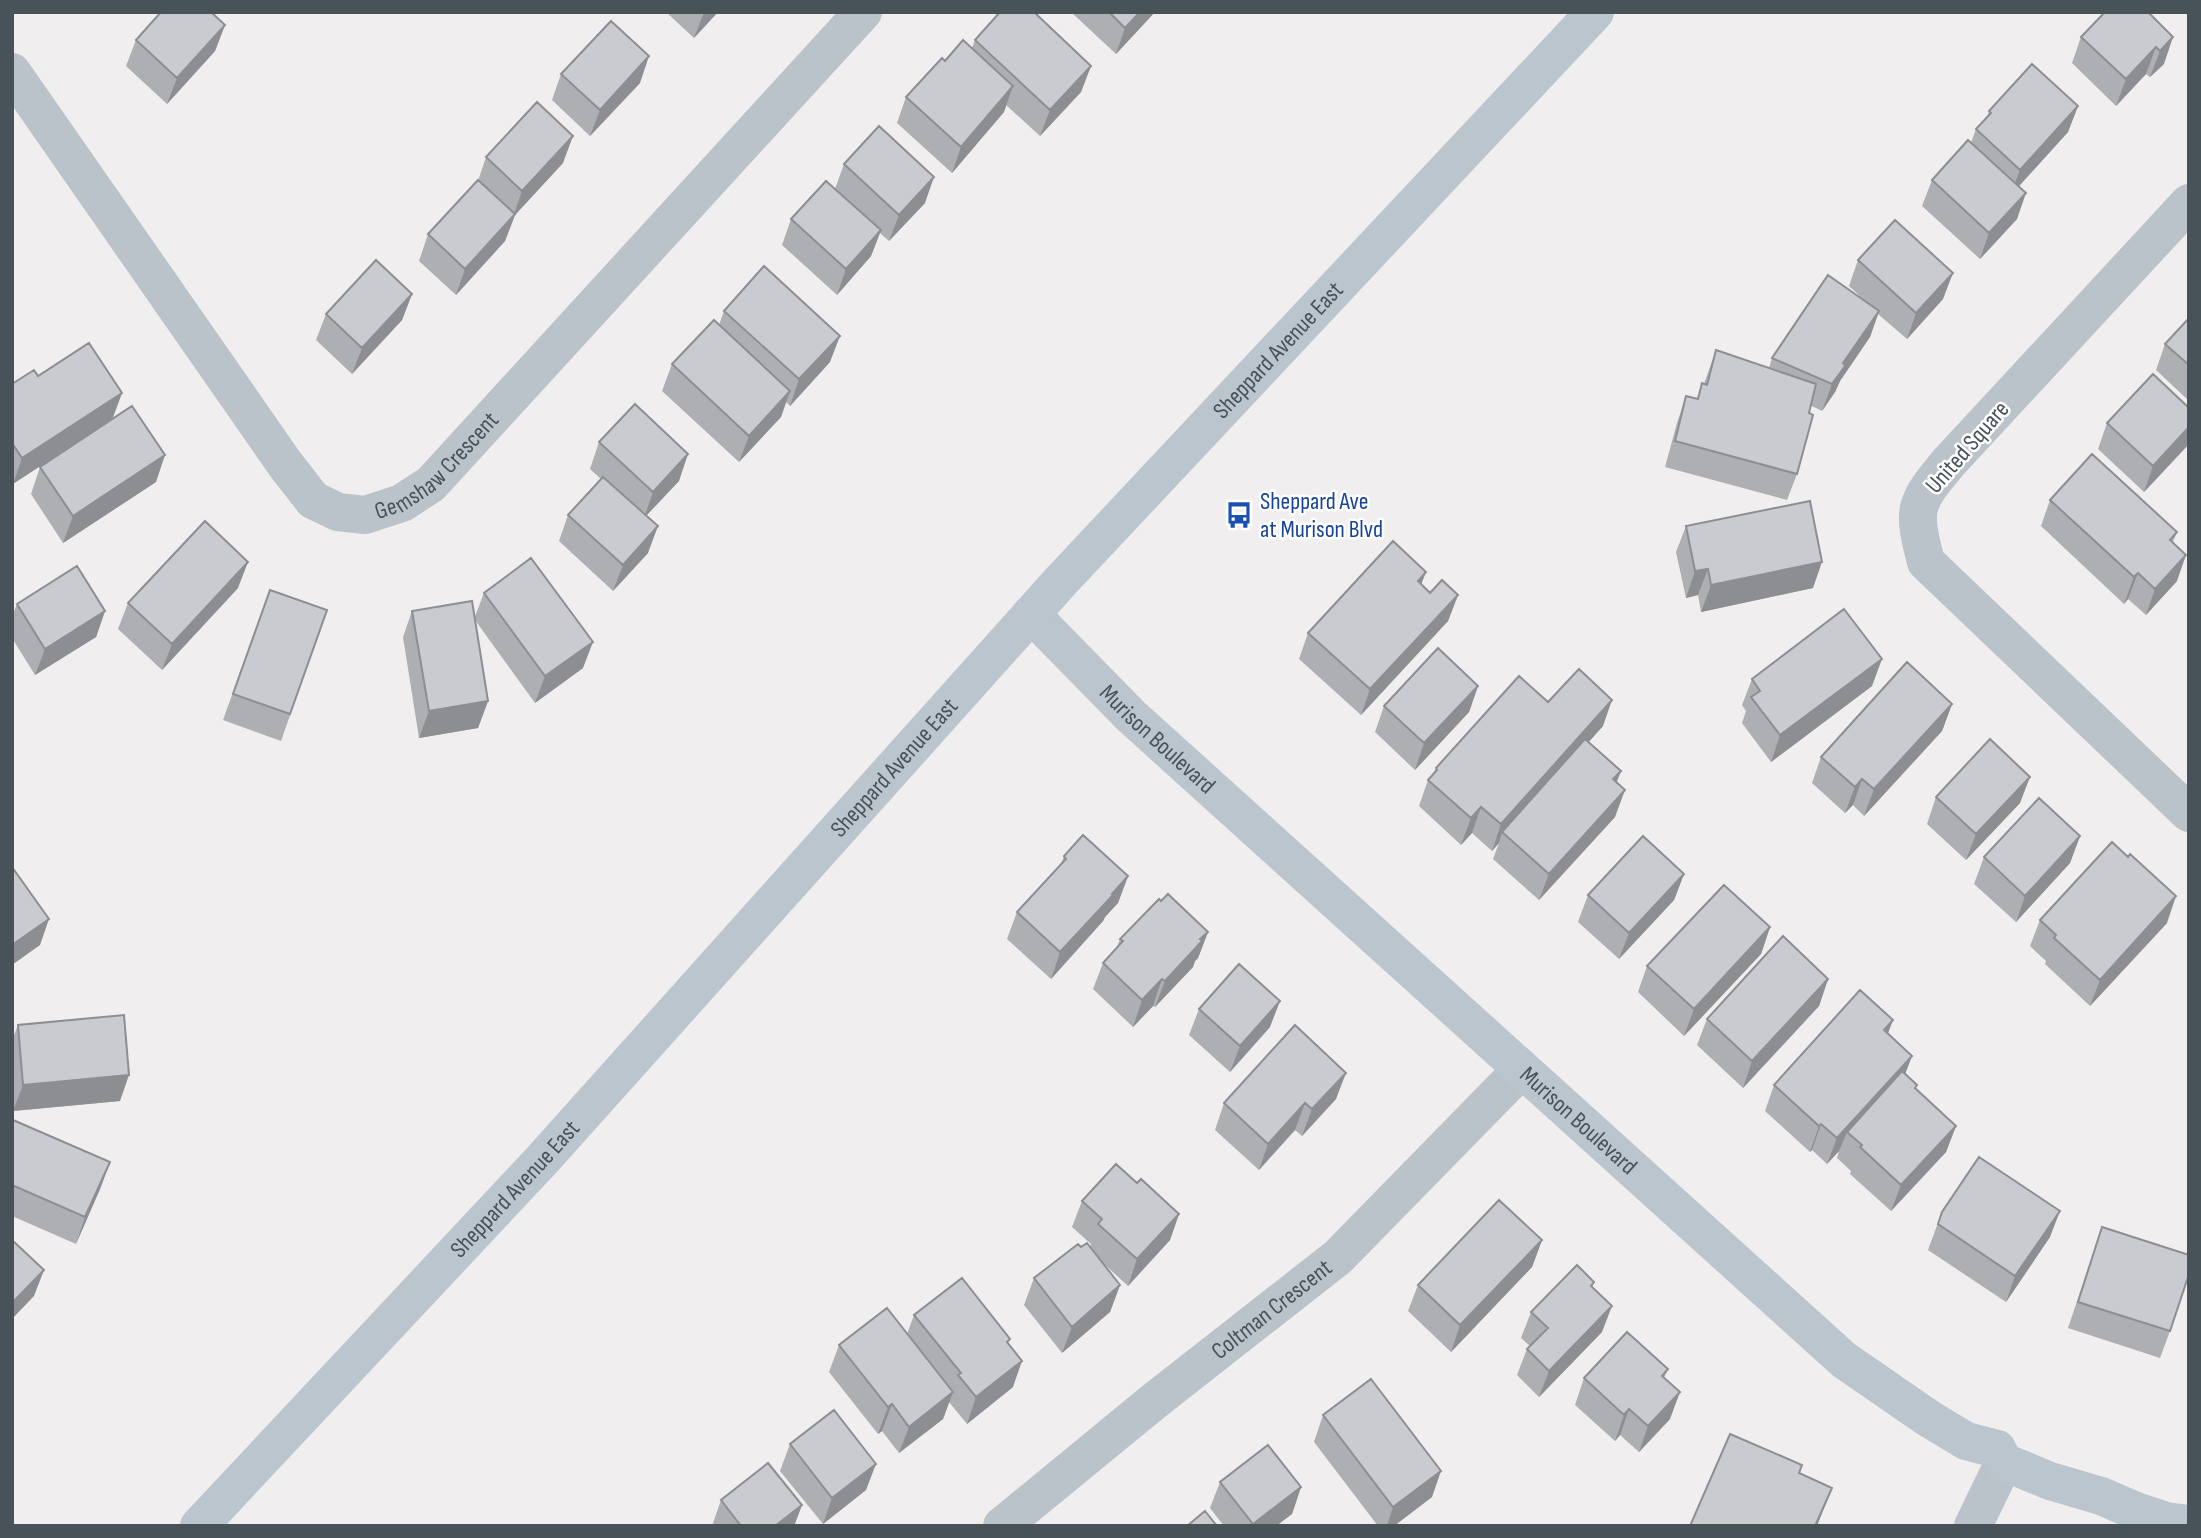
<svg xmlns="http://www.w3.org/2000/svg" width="2201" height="1538" font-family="'Sofia Sans Condensed',sans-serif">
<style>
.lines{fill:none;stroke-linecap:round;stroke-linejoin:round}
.street{stroke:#bac3c9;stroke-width:38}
.secondary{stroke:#bbc5ce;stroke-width:38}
.wall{fill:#adafb3}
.shaded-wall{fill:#8d8e92}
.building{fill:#c9cbd0;stroke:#8d8e92;stroke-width:2}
.labels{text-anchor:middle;stroke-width:5;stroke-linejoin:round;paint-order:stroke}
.street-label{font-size:24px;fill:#485259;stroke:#fff}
.transit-label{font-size:24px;fill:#164399;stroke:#fff;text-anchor:start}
</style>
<rect width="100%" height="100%" fill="#f0eeee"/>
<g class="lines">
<g class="street">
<path id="s1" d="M12 72 285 464 313 500 338 512 365 515 402 503 431 484 863 12"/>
<path d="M2189 203 1949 462C1914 504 1912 508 1926 562L2189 813"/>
<path id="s2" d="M1002 1526 1153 1402 1338 1257 1521 1070"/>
<path d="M1973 1526 2004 1462"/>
</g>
<g class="secondary">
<path id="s3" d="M1031 614 1131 716 1844 1360 1928 1418 1966 1441 1997 1449 2004 1462 2050 1481 2101 1496 2136 1511 2166 1521 2189 1524"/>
<path id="s4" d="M199 1526 542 1160 1060 582 1595 12"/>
</g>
</g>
<path class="wall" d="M666 12H718L694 38Z
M1071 12H1155L1116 54Z
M2148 12 2164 64 2150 77 2146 74 2116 106 2072 63 2081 37Z
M225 25 215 51 167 104 126 66 136 40Z
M975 40 1091 66 1081 92 1040 136 1006 105 1004 112 952 173 897 123 906 97 972 48Z
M561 74 640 83 590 136 552 100Z
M2078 106 2068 132 2019 186 2017 219 1980 259 1922 206 1932 180 1971 143 1976 129 1987 118 1989 111Z
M486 157 563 163 515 215 505 241 456 295 419 261 428 234 478 181Z
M844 164 925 203 889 241 880 233 871 256 837 295 782 245 791 219 835 189Z
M1858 260 1943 299 1907 339 1878 314 1870 337 1840 381 1835 392 1822 411 1810 405 1797 474 1787 500 1665 467 1677 423 1686 396 1697 399 1702 383 1704 384 1716 350 1769 368 1772 358 1864 300 1849 286Z
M412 294 402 320 352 374 316 340 326 314Z
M724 311 830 362 790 406 786 402 781 417 739 462 662 391 672 364 719 325Z
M2189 318V401L2156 370 2165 344Z
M38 376 122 393 113 418 156 482 63 543 31 494 40 467 83 438 12 484V384Z
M2189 408V444L2144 492 2098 449 2107 423Z
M599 442 679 481 646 516 648 553 613 591 559 541 568 515 601 479 590 469Z
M2050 500 2177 532 2173 542 2177 581 2146 615 2128 599 2124 604 2041 526Z
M1686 526 1813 588 1701 612 1698 595 1686 598 1676 552Z
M1422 584 1430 593 1458 595 1448 621 1361 715 1299 659 1308 633Z
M238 588 162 670 118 629 128 603Z
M270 590 327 610 281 741 223 720Z
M484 593 583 668 535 703 475 620 488 701 478 728 419 738 403 637 412 611 474 619Z
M17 604 105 611 96 637 35 675 12 638V616Z
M1752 679 1872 686 1771 762 1742 723 1746 711 1742 705Z
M1478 686 1469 712 1415 770 1375 732 1384 706Z
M1548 702 1603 726 1588 742 1617 783 1615 817 1539 900 1493 859 1499 843 1492 851 1472 833 1461 845 1419 806 1428 780 1433 774 1436 768Z
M1952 704 1942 731 1864 816 1853 805 1845 813 1812 783 1821 757Z
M1936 797 2020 803 1966 860 1927 824Z
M2080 836 2070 863 2016 922 1974 884 1984 857Z
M1064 856 1128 876 1118 903 1105 917 1103 921 1051 979 1007 939 1017 912 1061 864Z
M1684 874 1674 900 1619 959 1578 922 1588 895Z
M2040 920 2167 923 2090 1006 2045 964 2046 961 2030 946Z
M1770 927 1761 954 1684 1036 1638 992 1647 966Z
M1208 932 1198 958 1195 961 1193 967 1155 1007 1153 1006 1133 1027 1093 989 1103 963 1117 948 1120 939Z
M1828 979 1819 1006 1743 1088 1697 1045 1707 1019Z
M1199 1009 1270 1027 1230 1072 1189 1035Z
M1893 1020 1888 1033 1912 1056 1905 1074 1916 1089 1956 1126 1946 1152 1891 1211 1850 1174 1851 1171 1837 1158 1839 1151 1827 1164 1812 1150 1810 1152 1765 1111 1774 1085Z
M18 1025 120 1101 13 1111 12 1098V1040Z
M1336 1099 1302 1136 1295 1130 1259 1170 1215 1130 1224 1103Z
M12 1122 110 1162 100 1189 76 1244 12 1216Z
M1137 1183 1179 1214 1170 1240 1128 1286 1102 1262 1120 1285 1110 1312 1062 1353 1024 1305 1034 1278 1081 1247H1090L1091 1244 1072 1227 1082 1201Z
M1942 1212 2050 1237 2006 1302 1928 1250Z
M2102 1227 2170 1331 2160 1358 2068 1328Z
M1542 1240 1532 1267 1451 1352 1408 1311 1418 1285Z
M1594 1282 1592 1287 1602 1332 1539 1397 1517 1375 1527 1349 1530 1346 1521 1338 1531 1312Z
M914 1315 1008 1343 1013 1387 967 1424 949 1402 943 1419 899 1453 882 1431 878 1434 829 1372 839 1345 907 1334Z
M1668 1369 1664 1378 1670 1419 1639 1452 1620 1435 1615 1441 1575 1405 1584 1378Z
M1323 1415 1432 1497 1394 1526H1378L1314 1442Z
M790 1444 866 1490 823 1524 780 1471Z
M1220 1482 1301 1487 1292 1514 1276 1526H1224L1210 1508Z
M721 1500 802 1505 794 1526H712Z"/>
<path class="shaded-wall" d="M704 12H718L694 38Z
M1140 12H1155L1116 54 1125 28Z
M225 25 215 51 167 104 177 78Z
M2173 37 2164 64 2150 77 2160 51Z
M2156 47 2146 74 2116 106 2126 79Z
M649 56 640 83 590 136 600 110Z
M1091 66 1081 92 1040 136 1050 110Z
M1013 86 1004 112 952 173 961 147Z
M2078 106 2068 132 2010 196 2020 170Z
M573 136 563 163 515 215 505 241 456 295 465 269 513 217 522 191Z
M934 177 925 203 889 241 899 215Z
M2026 193 2017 219 1980 259 1989 233Z
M881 230 871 256 837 295 846 269Z
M1953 273 1943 299 1907 339 1916 313Z
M412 294 402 320 352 374 362 348Z
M1879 311 1870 337 1840 381 1835 392 1822 411 1832 384 1843 363Z
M840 336 830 362 790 406 799 379Z
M790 391 781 417 739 462 749 436Z
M122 393 112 419 13 484 22 458Z
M2189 427V444L2144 492 2153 466Z
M688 454 679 481 644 518 653 492Z
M165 455 156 482 63 543 73 516Z
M658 526 648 553 613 591 623 565Z
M2186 555 2177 581 2146 615 2155 589Z
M248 562 238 588 162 670 172 644Z
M1822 562 1813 588 1701 612 1711 585Z
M1708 569 1698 595 1686 598 1695 571Z
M1426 572 1416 598 1418 581Z
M2138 573 2128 599 2124 604 2134 577Z
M1458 595 1448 621 1361 715 1370 689Z
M105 611 96 637 35 675 45 649Z
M593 642 583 668 535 703 545 676Z
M1882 659 1872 686 1771 762 1780 735Z
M1478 686 1469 712 1415 770 1424 743Z
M1612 700 1603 726 1506 835 1502 832 1499 843 1492 851 1501 824Z
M488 701 478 728 419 738 429 711Z
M1952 704 1942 731 1864 816 1874 789Z
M1621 771 1611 797 1613 779Z
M2030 777 2020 803 1966 860 1976 834Z
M1862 779 1853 805 1845 813 1855 787Z
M1625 790 1615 817 1539 900 1549 874Z
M1481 807 1472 833 1461 845 1471 818Z
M2080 836 2070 863 2016 922 2025 896Z
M1684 874 1674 900 1619 959 1629 933Z
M1128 876 1118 903 1105 917 1103 921 1051 979 1060 952Z
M2176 896 2167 923 2090 1006 2100 980Z
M49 919 40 945 12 965V945Z
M1770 927 1761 954 1684 1036 1694 1009Z
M1208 932 1198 958 1195 961 1193 967 1155 1007 1165 981Z
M1162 979 1153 1006 1133 1027 1142 1000Z
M1828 979 1819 1006 1743 1088 1752 1061Z
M1280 1001 1270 1027 1230 1072 1240 1046Z
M1893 1020 1883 1046 1884 1030Z
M1912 1056 1902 1082 1847 1132 1839 1151 1827 1164 1837 1138Z
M1346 1073 1336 1099 1302 1136 1312 1109Z
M129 1075 120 1101 13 1111 23 1085Z
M1305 1103 1295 1130 1259 1170 1268 1144Z
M1821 1124 1812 1150 1810 1152 1819 1126Z
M1956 1126 1946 1152 1891 1211 1901 1185Z
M110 1162 100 1189 76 1244 85 1217Z
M2060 1211 2050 1237 2006 1302 2015 1276Z
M1179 1214 1170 1240 1128 1286 1137 1259Z
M1542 1240 1532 1267 1451 1352 1460 1325Z
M44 1270 34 1296 12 1319V1303Z
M1120 1285 1110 1312 1062 1353 1072 1327Z
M1612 1306 1602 1332 1539 1397 1549 1371Z
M1022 1361 1013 1387 967 1424 976 1397Z
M953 1392 943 1419 899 1453 909 1427Z
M1680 1392 1670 1419 1639 1452 1648 1426Z
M892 1404 882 1431 878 1434 888 1407Z
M1629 1409 1620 1435 1615 1441 1624 1415Z
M876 1464 866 1490 823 1524 832 1498Z
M1441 1471 1432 1497 1394 1526H1387L1393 1507Z
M1301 1487 1292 1514 1276 1526H1252L1253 1524Z
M1832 1488 1817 1526H1815Z
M802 1505 794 1526H775Z"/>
<path class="building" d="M161 12H211L225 25 177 78 136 40Z
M1000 12H1034L1091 66 1050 110 975 40Z
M1109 12H1140L1125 28Z
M2105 12H2148L2173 37 2160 51 2156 47 2126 79 2081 37Z
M611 21 649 56 600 110 561 74Z
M963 40 1013 86 961 147 906 97 942 58 945 61Z
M2032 64 2078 106 2020 170 1976 129 1991 113 1989 111Z
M537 102 573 136 522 191 486 157Z
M879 126 934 177 899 215 844 164Z
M1968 140 2026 193 1989 233 1932 180Z
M478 180 515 214 465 269 428 234Z
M826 181 881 230 846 269 791 219Z
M1895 220 1953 273 1916 313 1858 260Z
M376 260 412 294 362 348 326 314Z
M764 266 840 336 799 379 724 311Z
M1828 275 1879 311 1843 363 1845 366 1832 384 1772 358Z
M2189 318V365L2165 344Z
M714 320 790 391 749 436 672 364Z
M89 343 122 393 22 458 12 443V384L34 370 38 376Z
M1716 350 1816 384 1809 413 1813 415 1797 474 1675 441 1686 396 1698 399 1702 383 1707 385Z
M2153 374 2189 408V427L2153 466 2107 423Z
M635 404 688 454 653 492 599 442Z
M132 406 165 455 73 516 40 467Z
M2092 454 2177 532 2170 540 2186 555 2155 589 2138 573 2134 577 2050 500Z
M603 477 658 526 623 565 568 515Z
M1810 501 1822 562 1711 585 1708 569 1695 571 1686 526Z
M205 521 248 562 172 644 128 603Z
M1393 541 1426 572 1418 581 1430 593 1442 580 1458 595 1370 689 1308 633Z
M531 558 593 642 545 676 484 593Z
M77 566 105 611 45 649 17 604Z
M270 590 327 610 290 714 233 694Z
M472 601 488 701 429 711 412 611Z
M1844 609 1882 659 1780 735 1751 697 1760 691 1752 679Z
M1438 648 1478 686 1424 743 1384 706Z
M1907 662 1952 704 1874 789 1862 779 1855 787 1821 757Z
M1579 669 1612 700 1501 824 1481 807 1471 818 1428 780 1437 770 1436 768 1519 676 1548 702Z
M1585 739 1621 771 1613 779 1625 790 1549 874 1502 832Z
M1990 739 2030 777 1976 834 1936 797Z
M2039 798 2080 836 2025 896 1984 857Z
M1083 835 1128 876 1112 894 1113 895 1060 952 1017 912 1066 859 1064 856Z
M1643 836 1684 874 1629 933 1588 895Z
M2112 842 2128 857 2130 854 2176 896 2100 980 2054 938 2056 935 2040 920Z
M12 867 49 919 12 945Z
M1724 885 1770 927 1694 1009 1647 966Z
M1168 894 1208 932 1200 939 1202 941 1165 981 1162 979 1142 1000 1103 963 1123 941 1120 939 1159 899 1161 901Z
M1783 936 1828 979 1752 1061 1707 1019Z
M1239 964 1280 1001 1240 1046 1199 1009Z
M1860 990 1893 1020 1884 1030 1912 1056 1837 1138 1821 1124 1819 1126 1774 1085Z
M124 1015 129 1075 23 1085 18 1025Z
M1295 1025 1346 1073 1312 1109 1305 1103 1268 1144 1224 1103Z
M1902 1071 1917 1085 1915 1088 1956 1126 1901 1185 1860 1147 1862 1145 1847 1132Z
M13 1120 110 1162 85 1217 12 1185V1122Z
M1979 1157 2060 1211 2015 1276 1938 1224 1942 1212Z
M1116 1164 1137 1183 1141 1179 1179 1214 1137 1259 1098 1224 1102 1219 1082 1201Z
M1499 1200 1542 1240 1460 1325 1418 1285Z
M2102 1227 2189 1255V1274L2170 1331 2078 1302Z
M12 1240 44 1270 12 1303Z
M1087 1243 1120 1285 1072 1327 1034 1278 1078 1244 1081 1247Z
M1577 1265 1594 1282 1591 1286 1612 1306 1549 1371 1527 1349 1548 1328 1531 1312Z
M962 1278 1010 1339 1007 1342 1022 1361 976 1397 958 1375 961 1373 914 1315Z
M887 1308 953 1392 909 1427 892 1404 888 1407 839 1345Z
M1627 1332 1668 1369 1662 1376 1680 1392 1648 1426 1629 1409 1624 1415 1584 1378Z
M1371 1379 1441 1471 1393 1507 1323 1415Z
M834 1410 876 1464 832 1498 790 1444Z
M1730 1434 1802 1465 1799 1473 1832 1488 1815 1526H1690Z
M1268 1445 1301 1487 1253 1524 1220 1482Z
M768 1463 802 1505 775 1526H741L721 1500Z
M1205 1511 1217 1526H1187Z"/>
<defs>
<symbol id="bus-bare" viewBox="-9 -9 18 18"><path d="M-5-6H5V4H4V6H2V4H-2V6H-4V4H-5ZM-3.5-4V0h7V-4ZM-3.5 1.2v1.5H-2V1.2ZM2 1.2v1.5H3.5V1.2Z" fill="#1a4fb4" stroke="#fff" stroke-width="2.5" paint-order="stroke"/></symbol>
</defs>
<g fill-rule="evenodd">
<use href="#bus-bare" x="1220" y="496" width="38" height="38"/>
</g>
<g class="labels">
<g class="street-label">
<text dy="8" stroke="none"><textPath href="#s4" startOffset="1596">Sheppard Avenue East</textPath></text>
<text transform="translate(1967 447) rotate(-49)" y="8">United Square</text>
<text dy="8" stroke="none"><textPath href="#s1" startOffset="667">Gemshaw Crescent</textPath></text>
<text dy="8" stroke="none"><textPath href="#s3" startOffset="178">Murison Boulevard</textPath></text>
<text dy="8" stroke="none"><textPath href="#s4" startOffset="1029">Sheppard Avenue East</textPath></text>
<text dy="8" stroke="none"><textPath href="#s3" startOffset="746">Murison Boulevard</textPath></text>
<text dy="8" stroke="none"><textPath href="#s4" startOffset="462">Sheppard Avenue East</textPath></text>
<text dy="8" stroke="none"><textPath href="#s2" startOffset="346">Coltman Crescent</textPath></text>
</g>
<g class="transit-label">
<text x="1260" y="509">Sheppard Ave<tspan x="1260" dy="28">at Murison Blvd</tspan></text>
</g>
</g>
<rect width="2201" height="1538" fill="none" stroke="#485259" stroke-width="28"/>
</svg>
